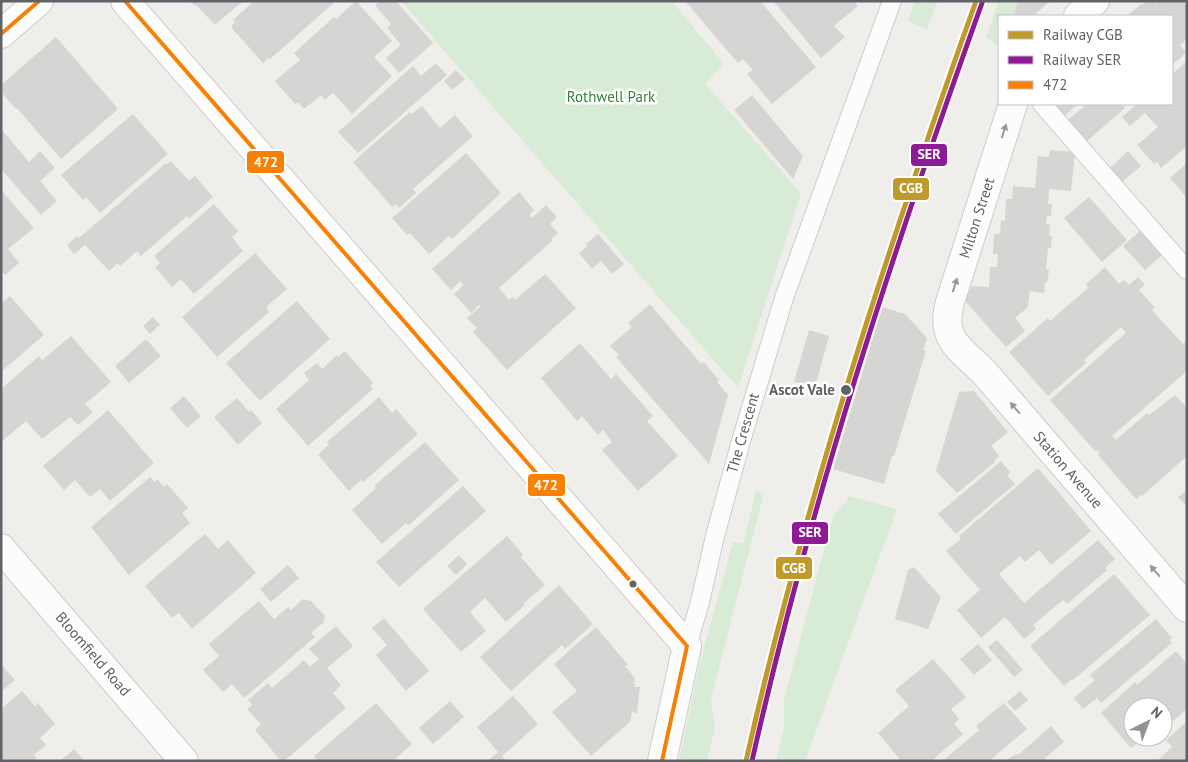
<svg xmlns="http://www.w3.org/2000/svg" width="1188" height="762" font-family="'PT Sans',sans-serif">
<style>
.green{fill:#d8ebd6}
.building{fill:#d6d5d3}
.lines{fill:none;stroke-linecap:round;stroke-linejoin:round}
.service-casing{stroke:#cbcccc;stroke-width:20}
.minor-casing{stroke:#cbcccc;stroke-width:30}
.service{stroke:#fdfcfc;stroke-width:18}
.minor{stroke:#fdfcfc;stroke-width:28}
.bus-1-casing{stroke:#fff;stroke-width:8}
.bus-1{stroke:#f78005;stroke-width:4}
.rail-1-casing{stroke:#fff;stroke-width:9}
.rail-2-casing{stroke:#fff;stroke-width:9}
.rail-1{stroke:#bf9a2a;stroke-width:5}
.rail-2{stroke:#8f1a95;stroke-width:5}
.oneway{fill:#96999c}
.stop-dot{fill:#5f6368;stroke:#fff;stroke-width:2}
.labels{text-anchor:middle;stroke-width:5;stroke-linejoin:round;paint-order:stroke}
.park-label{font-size:15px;fill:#348238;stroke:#fff}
.street-label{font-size:15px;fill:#5f6368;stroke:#fff}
.stop-label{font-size:15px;font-weight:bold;fill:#5f6368;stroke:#fff;text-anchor:end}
.line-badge{stroke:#fff;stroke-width:2}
.badge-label{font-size:14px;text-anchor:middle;font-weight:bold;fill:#fff}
</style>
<rect width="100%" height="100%" fill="#efeeea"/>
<path class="green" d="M401 1H672L724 64 705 84 801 193 738 388Z
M915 1H937L927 29 908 21Z
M992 1H1019L1013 16H999V46L986 37 998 4Z
M756 491 764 493 711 699 715 728 707 761H679L699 667 733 542 743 544Z
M848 496 897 509 805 761H776L784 728V700L833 516 847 501Z"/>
<path class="building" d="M190 1H243L215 25 196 5 195 6Z
M254 1H336L269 60 268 58 263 63 231 27 235 22 233 20Z
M356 1 392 41 374 57 392 76 352 114 333 93 325 100 321 95 304 109 298 102 295 104 275 81 300 60 294 53 334 17 336 19Z
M379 1H396L433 43 399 73 386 58 401 45 387 28 391 24 375 5Z
M685 1H760L816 67 772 104 747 74 753 70 743 59 738 63Z
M773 1H854L858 6 834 26 845 37 821 58Z
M1019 1H1050L1033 16H1013Z
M1147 1H1153L1155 4 1158 1H1183L1187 6V39L1180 45 1186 53 1172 65V16H1127L1141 4 1142 5Z
M56 37 118 109 61 159 17 108 16 109 1 92V85Z
M1187 61V146L1161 168 1157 162 1154 164 1137 145 1158 127 1145 113 1130 126 1122 117 1137 104H1172V74Z
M436 63 447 75 358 153 338 132 413 66 421 76Z
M456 70 465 79 452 90 444 81Z
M752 95 803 156 793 179 734 110Z
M1053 104H1078L1064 116Z
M1087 104H1121L1125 108 1087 141 1068 120Z
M422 106 440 128 455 115 473 136 413 189 416 193 399 208 396 204 392 207 353 162 410 112 412 114Z
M133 114 168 154 100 213 86 197 83 200 61 175Z
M1 129 29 162 40 151 55 168 40 181 57 201 41 215 1 169Z
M1050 150 1075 152 1071 191 1049 189 1048 204H1052L1051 216H1047L1046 224H1050L1049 235 1052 236 1051 248H1048L1046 269 1049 270 1047 283 1045 282 1044 293 1030 291 1028 307 1015 318 1025 331 1006 347 965 301 972 286 989 287 990 267H997L998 254H993L994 234H1000L1001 220 1005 221 1006 199H1012L1013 186 1035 188 1038 156 1049 157Z
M1128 151 1141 166 1122 182 1110 168Z
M466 153 501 193 452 239 449 236 429 254 410 233 407 235 392 218Z
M171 161 189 181 195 176 213 197 189 219 187 216 141 256 137 251 120 266 118 263 109 271 85 245 74 254 67 245 77 236 79 238 166 163 167 164Z
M1187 163V198L1170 178Z
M1 190 34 228 8 249 19 263 5 275 1 271Z
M519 192 534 210 529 215 532 218 546 205 557 217 550 224 558 233 551 239 552 241 499 288 509 300 513 297 515 300 545 274 576 308 507 370 473 332 477 328 467 318 481 306 479 305 471 313 454 294 464 285 460 281 451 290 432 269Z
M1089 197 1127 240 1102 262 1064 218Z
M214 204 238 231 232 237 243 251 194 294 181 279 172 287 155 267 160 263 154 256Z
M1140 231 1162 255 1145 270 1123 246Z
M598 234 624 264 612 274 601 261 592 269 579 253 588 246 586 244Z
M255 253 287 289 266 307 269 312 217 357 182 317Z
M1105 267 1119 284 1124 280 1129 285 1138 277 1145 285 1139 290 1155 308 1152 310 1183 344 1187 340V371L1112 436 1116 440 1147 413 1149 415 1175 395 1187 408 1186 457 1142 496 1141 495 1136 499 1098 455 1100 454 1097 450 1095 451 1050 400 1126 333 1121 327 1084 360 1086 363 1048 396 1009 352 1048 318 1050 321 1088 288 1086 284Z
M10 296 44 335 1 372V303Z
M297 301 330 339 260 401 226 363Z
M650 304 701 364 704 362 719 380 717 382 728 395 709 464 616 357 619 355 610 346 632 327 628 323Z
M882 307 905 314 927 338 923 350 926 351 894 456H892L884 484 833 469Z
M153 317 160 325 150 334 143 326Z
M809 330 829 336 815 387 794 382Z
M71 336 111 382 85 404 93 412 78 425 70 417 42 439 26 421 1 442V389L39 356 42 360Z
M146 339 161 356 129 383 115 366Z
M580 343 611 379 616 374 653 416 647 421 678 456 638 491 602 450 612 442 603 430 598 435 582 416 577 421 541 378Z
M345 351 373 383 370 386 373 389 308 446 276 409 309 380 304 373 317 363 322 369 337 355 338 357Z
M974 391 1008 432 991 446 999 456 994 461 995 462 957 493 936 471 959 392Z
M184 396 201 416 187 428 170 408Z
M379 397 392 413 396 409 418 434 363 482 361 480 349 491 318 455 329 444 327 442Z
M237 398 249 412 251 410 262 423 238 445 214 417Z
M108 410 154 463 110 501 100 489 90 497 75 480 64 490 43 466Z
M425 442 459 480 409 525 406 523 382 544 352 510 376 488 374 486Z
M1001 461 1010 472 1007 475 1015 484 956 534 938 514Z
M1038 468 1091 531 1051 565 1039 550 1025 562 1020 556 999 574 1024 603 1098 540 1115 559 1105 568 1107 570 1067 604 1063 600 1033 625 1036 629 1024 639 1005 617 981 638 957 610 980 590 946 551 961 539 959 536Z
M150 477 155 482 157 479 164 487 167 484 188 508 182 513 190 523 129 575 91 527Z
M463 486 486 511 399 587 376 562Z
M1187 490V507L1178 497Z
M205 534 218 549 228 540 256 573 192 629 179 613 172 618 145 586Z
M507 536 523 554 521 557 545 585 523 604 525 605 506 622 485 598 470 612 486 631 461 652 423 609Z
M459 555 467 564 456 575 447 566Z
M288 565 299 578 271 602 260 589Z
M914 567 941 597 928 629 895 619 908 570Z
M1114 574 1150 615 1073 680 1072 679 1064 686 1030 646Z
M559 585 593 624 565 649 562 645 511 691 480 657Z
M303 599 311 601 325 616 323 623 311 633 315 637 244 698 232 684 223 692 203 670 219 656 209 644 259 601 274 619 288 607 291 610Z
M384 618 429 671 406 691 376 655 387 645 372 628Z
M1156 619 1172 638 1169 640 1172 643 1101 703 1097 698 1083 709 1074 698 1095 680 1090 675Z
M336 626 353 646 327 668 341 685 333 693 346 708 284 761H281L255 730 261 724 247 709 252 705 248 700 268 683 272 688 304 660 310 667 319 659 309 649Z
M596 627 628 665 625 666 635 678 634 687H640L637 713 632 712 630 722 591 756 552 712 577 691 554 664Z
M997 640 1023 670 1014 677 988 647Z
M978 644 992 660 974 675 960 659Z
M1176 651 1187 664V709L1167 726 1163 721V707H1133V737H1146L1131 748 1101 713 1135 682 1137 685Z
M933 659 966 697 951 709 959 719 954 724 963 734 931 761H901L878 733 909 706 895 690Z
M1 664 15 680 1 692Z
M22 691 35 706 38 703 55 724 40 738 46 745 34 755 37 758 33 761H1V709Z
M1020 691 1028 700 1015 711 1007 702Z
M513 696 538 724 502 756 506 761H488L498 752 477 727Z
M450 701 464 717 433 744 419 728Z
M376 703 412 744 393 761H318L314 756Z
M1004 703 1027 729 989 761H943L979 730 976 726Z
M1187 721V761H1157L1172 747 1166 740Z
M1051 726 1064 742 1042 761H1005L1016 754 1018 755Z
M74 749 84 761H60Z"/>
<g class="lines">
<defs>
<path id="service" d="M1042 104 1187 270
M687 646 700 602 715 536 741 441 784 298 892 1"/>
<path id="minor" d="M125 1 687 646 662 761
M1078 16 1095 1
M1 34 39 1
M1013 104 950 302C940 339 959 348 983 371L1187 608
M1 548 184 761"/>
</defs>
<use href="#service" class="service-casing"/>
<use href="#minor" class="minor-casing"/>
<use href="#service" class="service"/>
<use href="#minor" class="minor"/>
<defs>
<path id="bus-1" d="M125 1 687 646
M1 34 39 1
M662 761 687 646"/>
</defs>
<use href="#bus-1" class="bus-1-casing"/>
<use href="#bus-1" class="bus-1"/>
<defs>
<path id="rail-1" d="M746 761C804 503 887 250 976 1"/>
<path id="rail-2" d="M752 761C810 503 893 251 982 3"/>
</defs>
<use href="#rail-1" class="rail-1-casing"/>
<use href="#rail-2" class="rail-2-casing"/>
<use href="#rail-1" class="rail-1"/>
<use href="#rail-2" class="rail-2"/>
</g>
<defs><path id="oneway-solid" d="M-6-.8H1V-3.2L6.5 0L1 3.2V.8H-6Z" transform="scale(1.25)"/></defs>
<g class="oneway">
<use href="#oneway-solid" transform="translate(1004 131) rotate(-72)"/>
<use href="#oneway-solid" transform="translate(955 285) rotate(-72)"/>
<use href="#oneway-solid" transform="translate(1015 408) rotate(-131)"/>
<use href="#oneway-solid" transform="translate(1155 571) rotate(-131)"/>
</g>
<g class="stop-dot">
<circle cx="846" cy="390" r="6"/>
<circle cx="633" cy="584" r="4.5"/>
</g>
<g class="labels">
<g class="park-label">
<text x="611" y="102">Rothwell Park</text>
</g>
<g class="street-label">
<text transform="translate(977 218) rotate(-72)" y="5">Milton Street</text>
<text transform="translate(743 433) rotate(-74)" y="5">The Crescent</text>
<text transform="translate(1068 470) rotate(49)" y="5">Station Avenue</text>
<text transform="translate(93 654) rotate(49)" y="5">Bloomfield Road</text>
</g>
<g class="stop-label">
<text x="835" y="395">Ascot Vale</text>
</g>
</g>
<g class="line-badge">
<rect x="910" y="143" width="38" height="24" rx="5" fill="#8f1a95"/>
<rect x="246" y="150" width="39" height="24" rx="5" fill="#f78005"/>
<rect x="892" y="177" width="38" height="24" rx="5" fill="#bf9a2a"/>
<rect x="527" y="473" width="39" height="24" rx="5" fill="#f78005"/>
<rect x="791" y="521" width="38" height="24" rx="5" fill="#8f1a95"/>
<rect x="775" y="556" width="38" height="24" rx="5" fill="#bf9a2a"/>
</g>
<g class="badge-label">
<text x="929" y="159">SER</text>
<text x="266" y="167">472</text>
<text x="911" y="193">CGB</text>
<text x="546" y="490">472</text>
<text x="810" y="537">SER</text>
<text x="794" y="573">CGB</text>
</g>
<rect width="1188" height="762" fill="none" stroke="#5f6368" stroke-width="5"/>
<rect x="998" y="15" width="175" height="90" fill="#ffffff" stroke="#bfc1c3"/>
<rect x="1008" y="31" width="25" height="8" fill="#bf9a2a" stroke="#bfc1c3"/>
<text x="1043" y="40" font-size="15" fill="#5f6368">Railway CGB</text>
<rect x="1008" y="56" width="25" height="8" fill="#8f1a95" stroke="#bfc1c3"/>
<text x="1043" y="65" font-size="15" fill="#5f6368">Railway SER</text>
<rect x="1008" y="81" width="25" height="8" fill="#f78005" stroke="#bfc1c3"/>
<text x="1043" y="90" font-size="15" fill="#5f6368">472</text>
<g transform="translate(1148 722) rotate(42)"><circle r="24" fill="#ffffff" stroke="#bfc1c3"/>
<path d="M0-4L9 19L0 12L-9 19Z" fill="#919496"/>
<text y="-8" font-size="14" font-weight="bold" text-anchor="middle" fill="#5f6368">N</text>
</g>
</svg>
